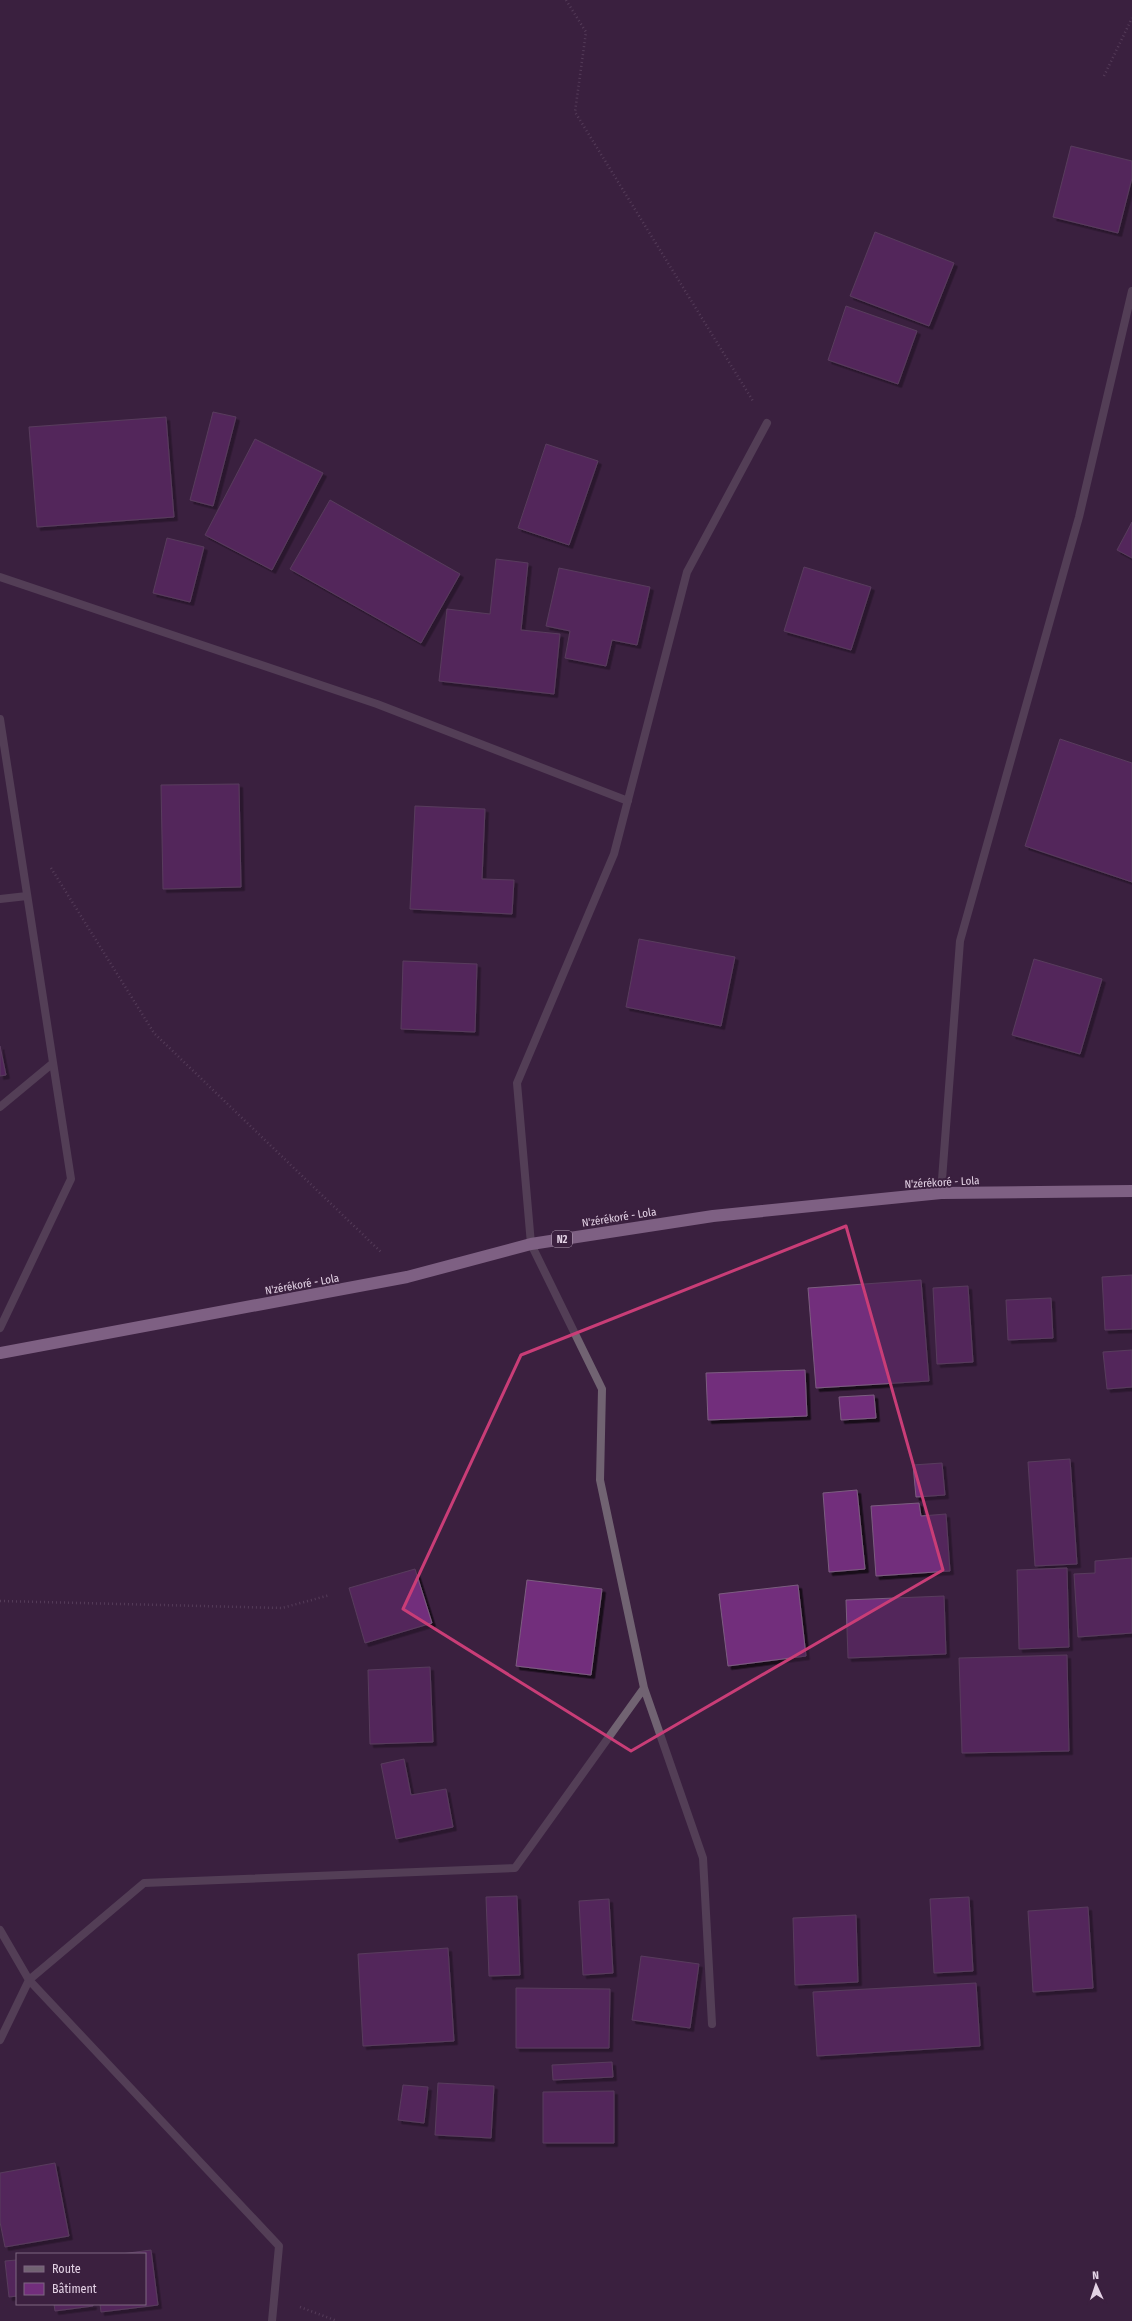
<svg xmlns="http://www.w3.org/2000/svg" width="1132" height="2321" font-family="'Fira Sans Condensed',sans-serif">
<style>
.building{fill:#722e7c;stroke:#7c5d80;filter:url(#shadow)}
.lines{fill:none;stroke-linecap:round;stroke-linejoin:round}
.path{stroke:#735b76;stroke-width:2.5;stroke-dasharray:1 3;stroke-linecap:butt}
.street{stroke:#716372;stroke-width:8}
.highway{stroke:#d0aed4;stroke-width:12}
.marked{fill:none;stroke:#c93d77;stroke-width:3;stroke-linejoin:round}
.labels{text-anchor:middle;stroke-width:4;stroke-linejoin:round;paint-order:stroke}
.shield{fill:#3b203f;stroke:#b19db3;stroke-width:1}
.shield-label{font-size:10px;font-weight:bold;fill:#e3d2e5}
.street-label{font-size:11px;fill:#e3d2e5;stroke:#3b203f}
</style>
<defs>
<filter id="shadow"><feDropShadow dx="3.5" dy="3.5" stdDeviation="0" flood-color="#0009"/></filter>
</defs>
<rect width="100%" height="100%" fill="#3b203f"/>
<path class="building" d="M1071 146 1132 161V178L1118 233 1053 217Z
M875 232 954 263 929 326 850 296Z
M846 306 917 331 898 384 828 360Z
M213 412 236 417 213 506 190 500Z
M166 417 174 517 37 527 29 427Z
M255 439 323 473 272 570 205 535Z
M546 444 598 461 569 545 518 528Z
M330 500 460 574 421 643 290 569Z
M1132 522V558L1117 550Z
M167 538 204 547 190 602 153 593Z
M496 559 528 563 521 630 560 634 554 694 439 681 447 609 490 614Z
M804 567 871 587 851 650 784 631Z
M559 568 650 587 637 645 612 640 606 666 565 658 570 631 546 626Z
M1060 739 1132 763V882L1025 846Z
M239 784 241 887 163 889 161 785Z
M415 806 485 809 482 879 514 880 512 914 410 909Z
M639 939 735 957 721 1026 626 1007Z
M1034 959 1102 979 1080 1054 1012 1035Z
M403 961 477 964 475 1032 401 1029Z
M0 1046 6 1075 0 1076Z
M1132 1275V1329L1105 1330 1102 1277Z
M921 1280 929 1381 816 1388 808 1288Z
M968 1286 973 1362 937 1364 933 1288Z
M1051 1298 1053 1338 1008 1340 1006 1300Z
M1132 1350V1387L1107 1389 1103 1352Z
M805 1370 807 1416 708 1420 706 1373Z
M874 1395 876 1418 841 1420 839 1397Z
M1070 1459 1077 1564 1035 1566 1028 1462Z
M942 1463 945 1495 916 1497 913 1465Z
M857 1490 865 1569 829 1572 823 1493Z
M919 1503 921 1516 946 1514 950 1571 876 1576 871 1506Z
M1132 1558V1633L1078 1637 1074 1574 1095 1573V1561Z
M1067 1568 1069 1647 1019 1649 1017 1570Z
M415 1569 432 1623 365 1643 349 1588Z
M527 1580 602 1589 591 1675 516 1666Z
M798 1585 806 1656 728 1666 719 1594Z
M944 1596 946 1654 848 1658 846 1600Z
M1067 1655 1069 1751 962 1753 959 1658Z
M430 1667 433 1742 370 1744 368 1670Z
M404 1759 411 1795 446 1789 453 1827 396 1839 381 1764Z
M517 1896 520 1975 489 1976 486 1897Z
M969 1897 973 1971 934 1973 930 1899Z
M609 1899 613 1973 583 1975 579 1901Z
M1088 1907 1093 1988 1033 1992 1028 1911Z
M856 1915 858 1982 795 1985 793 1918Z
M448 1948 454 2041 363 2046 358 1954Z
M641 1956 699 1964 690 2028 632 2020Z
M976 1983 980 2046 817 2056 813 1992Z
M516 1988 610 1989 609 2048H516Z
M612 2062 613 2077 553 2080 552 2065Z
M438 2083 494 2086 491 2138 435 2135Z
M403 2085 428 2087 424 2123 398 2120Z
M614 2091V2143H543V2092Z
M55 2163 69 2236 5 2247 0 2222V2173Z
M151 2250 158 2305 101 2312 100 2304H145V2254H121Z
M17 2260V2296L9 2297 5 2261Z
M54 2304H93V2306L55 2311Z"/>
<g class="lines">
<path class="path" d="M566 0 586 32 575 112 753 401
M1104 76 1132 18
M51 868 154 1033 382 1253
M0 1601 282 1608 330 1595
M300 2307 337 2321"/>
<path class="street" d="M0 577 377 704 628 801
M0 719 71 1179 0 1328
M0 899 27 896
M0 1107 53 1063
M941 1193 960 941 1079 517 1132 291
M644 1688 703 1858 712 2024
M0 1930 29 1980 279 2246 272 2321
M0 2040 29 1980 144 1883 515 1868 644 1688 600 1480 602 1389 531 1244 517 1083 614 854 687 572 767 423"/>
<path class="highway" d="M0 1353 407 1277 531 1244 713 1216 941 1193 1132 1191"/>
</g>
<path d="M0 0H1132V2321H0ZM846 1226 943 1570 631 1751 403 1609 521 1355Z" fill="#3b203f" fill-opacity=".55" fill-rule="evenodd"/>
<path class="marked" d="M846 1226 943 1570 631 1751 403 1609 521 1355Z"/>
<g class="labels">
<rect class="shield" x="552" y="1231" width="20" height="16" rx="3"/>
<g class="shield-label">
<text x="562" y="1243">N2</text>
</g>
<g class="street-label">
<text transform="translate(942 1182) rotate(-3)" y="4">N'zérékoré - Lola</text>
<text transform="translate(619 1217) rotate(-9)" y="4">N'zérékoré - Lola</text>
<text transform="translate(302 1284) rotate(-10)" y="4">N'zérékoré - Lola</text>
</g>
</g>
<rect x="16" y="2253" width="130" height="52" fill="#3b203f" stroke="#7e6781"/>
<rect x="24" y="2266" width="20" height="6" fill="#716372" stroke="#7e6781"/>
<text x="52" y="2273" font-size="12" fill="#e3d2e5">Route</text>
<rect x="24" y="2283" width="20" height="12" fill="#722e7c" stroke="#7e6781"/>
<text x="52" y="2293" font-size="12" fill="#e3d2e5">Bâtiment</text>
<g transform="translate(1096 2285) rotate(357)" stroke="#3b203f" stroke-width="3" paint-order="stroke">
<path d="M0-3L7 15L0 10L-7 15Z" fill="#e3d2e5"/>
<text y="-6" font-size="11" font-weight="bold" text-anchor="middle" fill="#e3d2e5">N</text>
</g>
</svg>
